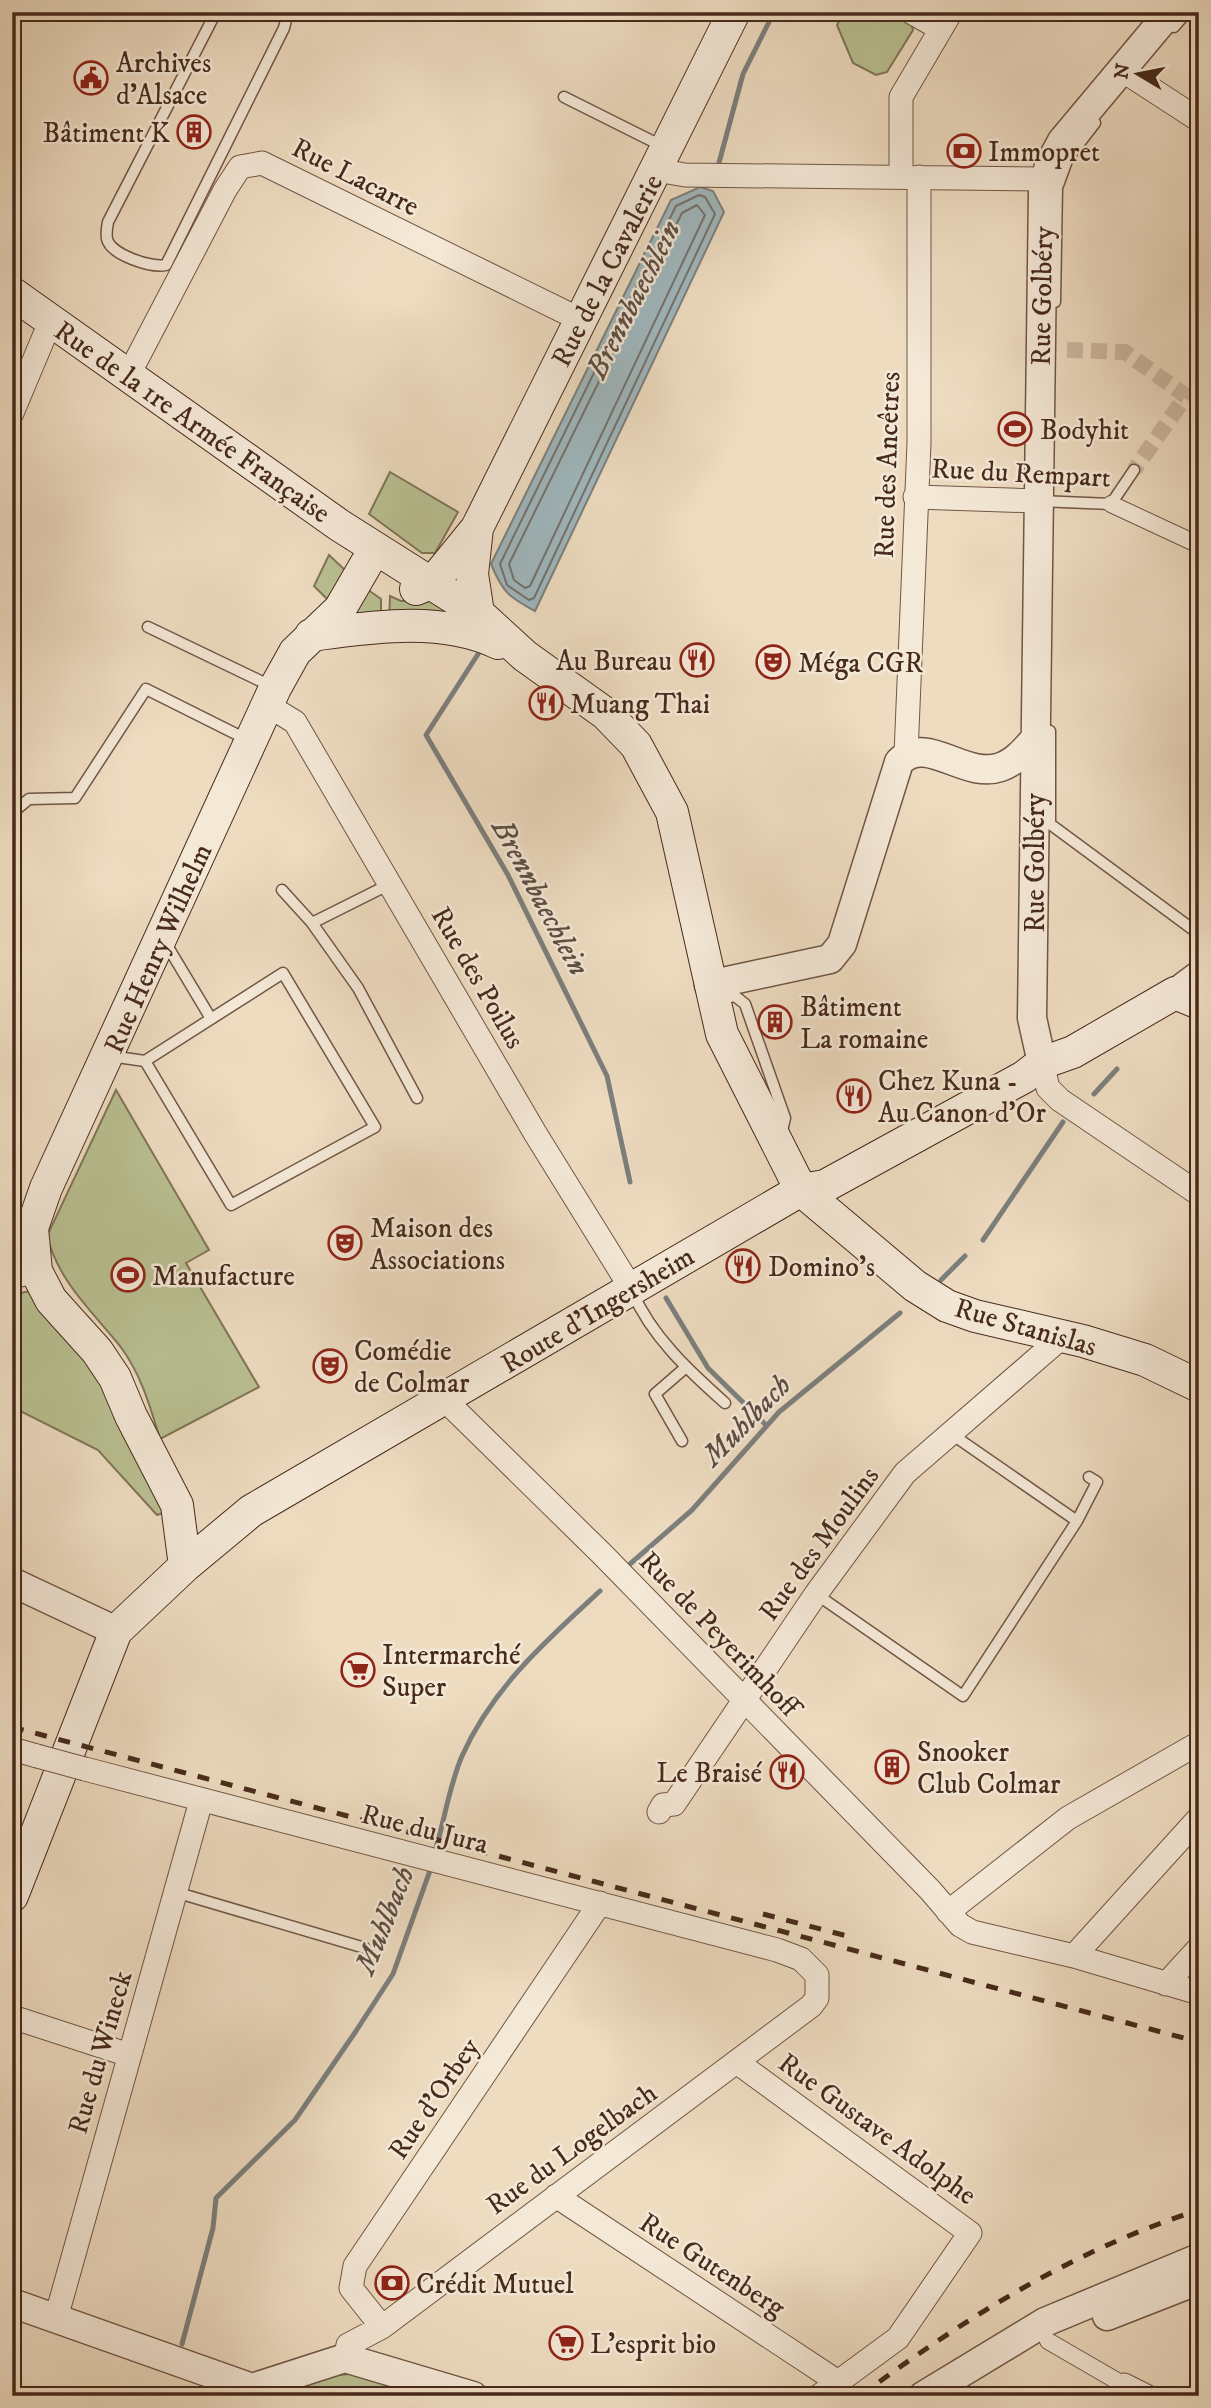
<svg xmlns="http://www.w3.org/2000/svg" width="1211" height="2408" font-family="'IM FELL DW Pica',serif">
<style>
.green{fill:#b9c092;stroke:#807556;stroke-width:2}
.water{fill:#9fb8bf;stroke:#7c7f7d;stroke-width:2}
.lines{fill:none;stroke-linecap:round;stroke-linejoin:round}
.shore{stroke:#73716d;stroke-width:2}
.stream{stroke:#7c7f7d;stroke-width:5}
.pedestrian-tunnel{stroke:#cdb8a0;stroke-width:16;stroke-dasharray:16 8;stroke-linecap:butt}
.service-casing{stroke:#715644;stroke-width:13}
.pedestrian-casing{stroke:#715644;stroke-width:18}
.minor-casing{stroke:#715644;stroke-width:25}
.tertiary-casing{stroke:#715644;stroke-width:31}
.secondary-casing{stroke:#472a1b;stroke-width:34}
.service{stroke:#f4e8d7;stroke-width:10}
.pedestrian{stroke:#f4e8d7;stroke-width:16}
.minor{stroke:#f4e8d7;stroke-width:23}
.tertiary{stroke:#f4e8d7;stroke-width:28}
.secondary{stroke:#f4e8d7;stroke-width:32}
.rail{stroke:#472a1b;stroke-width:5;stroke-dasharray:12 12;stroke-linecap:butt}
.minor-bridge-casing{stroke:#715644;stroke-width:25;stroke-linecap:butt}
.minor-bridge{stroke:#f4e8d7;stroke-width:23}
.labels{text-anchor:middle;stroke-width:5;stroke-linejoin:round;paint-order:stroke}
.poi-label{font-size:28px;fill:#472a1b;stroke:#f4e8d7;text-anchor:start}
.street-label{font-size:28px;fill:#472a1b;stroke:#f4e8d7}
.water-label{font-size:30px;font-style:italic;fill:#5d4e44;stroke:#f4e8d7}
</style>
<rect width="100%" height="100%" fill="#eedcc1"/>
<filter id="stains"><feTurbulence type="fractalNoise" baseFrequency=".00286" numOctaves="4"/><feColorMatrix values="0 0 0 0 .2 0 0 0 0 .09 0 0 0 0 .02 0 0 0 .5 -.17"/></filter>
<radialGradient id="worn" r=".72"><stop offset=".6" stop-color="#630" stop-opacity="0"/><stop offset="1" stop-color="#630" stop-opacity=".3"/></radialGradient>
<path class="green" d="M844 12H888L911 23 913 30 887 72 876 75 853 63 837 25Z
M390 472 458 512 435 553H422L369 514Z
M329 555 348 573 329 601 314 586Z
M364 587 381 599V622L350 613Z
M390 596 401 601 430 600 473 622H389Z
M116 1090 209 1250 186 1263 259 1387 160 1439C150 1406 141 1374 120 1346 91 1310 59 1282 47 1236Z
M30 1291 104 1380 166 1512 157 1515 98 1450 12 1407V1307L21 1293Z
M360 2373 437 2396H271L328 2376Z"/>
<path class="water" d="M700 187 713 191 724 212 535 611C509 597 503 593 491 564L671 200Z"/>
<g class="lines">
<path class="shore" d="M699 195 705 197 715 214 534 598 529 600 507 585 500 564 676 206Z
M697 205 705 215 530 586 525 588 514 580 509 564 682 213Z"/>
<path class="stream" d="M717 170 743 74 774 12
M480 651 426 735 508 875 607 1076 630 1182
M1094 1094 1117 1069
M983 1240 1063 1122
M941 1280 965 1256
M666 1298 708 1368 766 1425
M630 1564 692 1510 779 1412 900 1313
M434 1855C444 1823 449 1786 462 1756 493 1687 546 1641 600 1591
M182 2344 213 2228 216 2198 295 2120 356 2031 393 1974 432 1865"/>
<path class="pedestrian-tunnel" d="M1067 350 1125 352 1186 396 1134 470"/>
<defs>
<path id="service" d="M216 12 108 222C107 227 106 233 107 239 111 255 151 268 166 265L284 28 288 12
M1174 27 1187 12
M564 97 664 147
M1055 302 1057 188 1068 158 1095 123
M1039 501 1111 504 1134 470
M148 627 273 687
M1050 731V823
M12 813 29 799 75 798 146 689 248 740
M1046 821 1199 934
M282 890 312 923 390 884
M312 923 358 988 417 1098
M165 942 210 1017
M283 973 375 1127 231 1205 145 1061Z
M1171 985 1199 964
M1180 989 1199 975
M718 1000 735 996 745 1004 785 1118 781 1135
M110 1056 145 1061
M632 1291C651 1336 689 1371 725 1403
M950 1433 1077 1521
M682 1441 655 1394 685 1368
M816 1594 963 1696 1077 1521 1097 1482 1089 1477
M175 1892 365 1948"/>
<path id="pedestrian" d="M1111 504 1199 545
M1048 2341 1124 2385"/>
<path id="minor" d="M911 12 941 29
M1122 70 1199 120
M656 170 685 175 1045 179
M901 176V97L951 12
M128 376 225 190 240 167 262 163 581 320
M12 413 51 320
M915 497 1037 501
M267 705 295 722 535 1133 631 1288
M906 754 919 443V177
M1042 1063 1048 1088 1060 1100 1199 1194
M12 1277 36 1271
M445 1400 602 1554 930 1890 960 1925 972 1932 1074 1956 1199 1993
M12 1749 37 1756
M85 1769 777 1950 801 1959 817 1975V1998L811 2006 382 2327 348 2345 345 2358
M659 1812 663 1805 674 1804 816 1594 905 1473 1062 1337
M948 1912 1068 1818 1199 1743
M1074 1956 1199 1818
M1166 1984 1199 1948
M12 2017 129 2055
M738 2063 970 2233 898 2338 819 2396
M556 2196 838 2382
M56 2318 201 1801
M382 2327 351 2288 355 2266 600 1903
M1119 2396 1124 2385 1146 2396"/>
<path id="tertiary" d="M709 985 830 959 842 944 899 762C927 733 964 780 1001 767 1015 762 1025 750 1035 739
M1042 1063 1032 1018 1043 191 1049 165 1062 141 1170 12
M12 1582 116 1631
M12 2303 252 2388 345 2358 473 2396
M1107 2316 1199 2280
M923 2396 1045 2322 1199 2258"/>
<path id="secondary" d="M12 293 339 525 478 613 525 656 606 714 636 745 672 812 722 1034 801 1190 915 1286 947 1306 975 1316 1083 1341 1145 1360 1199 1386
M477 528 472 574 478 613
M416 589 433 582 477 528 734 12
M311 635C372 627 441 616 498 643
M185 1566 177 1505 131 1416 115 1378 97 1351 51 1300 36 1271 32 1228 46 1188 275 688 295 652 340 609 369 559
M12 1896 116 1631 185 1566 251 1511 801 1190 825 1186 1024 1077 1042 1063 1073 1052 1175 993 1199 1003"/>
</defs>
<use href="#service" class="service-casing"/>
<use href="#pedestrian" class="pedestrian-casing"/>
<use href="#minor" class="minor-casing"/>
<use href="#tertiary" class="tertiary-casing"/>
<use href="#secondary" class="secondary-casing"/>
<use href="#service" class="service"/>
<use href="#pedestrian" class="pedestrian"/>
<use href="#minor" class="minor"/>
<use href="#tertiary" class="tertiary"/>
<use href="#secondary" class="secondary"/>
<path class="rail" d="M12 1727 1199 2042
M763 1914 847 1936
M860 2396C965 2318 1073 2250 1199 2210"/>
<defs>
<path id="minor-bridge" d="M37 1756 85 1769"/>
</defs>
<use href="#minor-bridge" class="minor-bridge-casing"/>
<use href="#minor-bridge" class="minor-bridge"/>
</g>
<defs>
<symbol id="civic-ring" viewBox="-11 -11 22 22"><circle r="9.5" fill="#f4e8d7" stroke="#8f2418" stroke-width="1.5"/><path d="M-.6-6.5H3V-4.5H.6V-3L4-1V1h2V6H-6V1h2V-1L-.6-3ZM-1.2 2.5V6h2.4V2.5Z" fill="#8f2418"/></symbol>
<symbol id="building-ring" viewBox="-11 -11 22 22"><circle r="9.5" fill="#f4e8d7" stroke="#8f2418" stroke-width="1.5"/><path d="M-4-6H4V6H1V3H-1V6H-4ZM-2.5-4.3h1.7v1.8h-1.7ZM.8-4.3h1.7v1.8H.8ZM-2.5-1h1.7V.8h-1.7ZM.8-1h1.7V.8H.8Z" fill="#8f2418"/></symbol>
<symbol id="bank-ring" viewBox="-11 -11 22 22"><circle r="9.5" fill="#f4e8d7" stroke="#8f2418" stroke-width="1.5"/><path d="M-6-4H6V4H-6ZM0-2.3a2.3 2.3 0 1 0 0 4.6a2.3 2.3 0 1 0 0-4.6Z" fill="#8f2418"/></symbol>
<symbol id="stadium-ring" viewBox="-11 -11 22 22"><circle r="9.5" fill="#f4e8d7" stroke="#8f2418" stroke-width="1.5"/><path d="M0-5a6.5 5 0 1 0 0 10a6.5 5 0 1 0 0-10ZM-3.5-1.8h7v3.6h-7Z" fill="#8f2418"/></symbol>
<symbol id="restaurant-ring" viewBox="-11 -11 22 22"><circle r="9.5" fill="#f4e8d7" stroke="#8f2418" stroke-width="1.5"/><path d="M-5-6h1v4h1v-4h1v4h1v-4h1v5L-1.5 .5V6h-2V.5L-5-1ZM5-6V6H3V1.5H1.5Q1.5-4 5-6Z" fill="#8f2418"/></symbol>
<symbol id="theatre-ring" viewBox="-11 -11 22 22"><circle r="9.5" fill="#f4e8d7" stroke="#8f2418" stroke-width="1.5"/><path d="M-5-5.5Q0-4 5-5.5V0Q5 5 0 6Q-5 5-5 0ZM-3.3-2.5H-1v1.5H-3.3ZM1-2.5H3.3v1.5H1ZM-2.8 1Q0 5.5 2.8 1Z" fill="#8f2418"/></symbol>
<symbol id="supermarket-ring" viewBox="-11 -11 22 22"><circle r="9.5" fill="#f4e8d7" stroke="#8f2418" stroke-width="1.5"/><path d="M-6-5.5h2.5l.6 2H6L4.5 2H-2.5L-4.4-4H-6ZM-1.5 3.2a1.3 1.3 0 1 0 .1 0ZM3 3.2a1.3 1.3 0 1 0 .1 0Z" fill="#8f2418"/></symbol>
</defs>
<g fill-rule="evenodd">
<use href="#civic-ring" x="72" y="59" width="38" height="38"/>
<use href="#building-ring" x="175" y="113" width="38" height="38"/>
<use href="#bank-ring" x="945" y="132" width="38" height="38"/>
<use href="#stadium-ring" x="996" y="410" width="38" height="38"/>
<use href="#restaurant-ring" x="678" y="641" width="38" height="38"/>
<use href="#theatre-ring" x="754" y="643" width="38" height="38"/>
<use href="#restaurant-ring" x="527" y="684" width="38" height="38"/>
<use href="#building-ring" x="756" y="1003" width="38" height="38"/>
<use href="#restaurant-ring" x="835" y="1077" width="38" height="38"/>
<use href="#theatre-ring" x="326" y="1224" width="38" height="38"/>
<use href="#restaurant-ring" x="724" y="1247" width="38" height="38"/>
<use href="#stadium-ring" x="109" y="1256" width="38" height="38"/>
<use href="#theatre-ring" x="311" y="1347" width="38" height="38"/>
<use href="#supermarket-ring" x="339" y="1651" width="38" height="38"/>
<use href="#building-ring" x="873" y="1748" width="38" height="38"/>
<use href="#restaurant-ring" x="768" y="1753" width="38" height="38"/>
<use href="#bank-ring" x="373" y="2264" width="38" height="38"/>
<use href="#supermarket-ring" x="547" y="2324" width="38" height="38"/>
</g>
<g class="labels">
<g class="poi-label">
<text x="116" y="72">Archives<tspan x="116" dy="32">d'Alsace</tspan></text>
<text x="170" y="142" text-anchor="end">Bâtiment K</text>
<text x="988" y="161">Immopret</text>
<text x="1040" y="439">Bodyhit</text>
<text x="672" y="670" text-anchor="end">Au Bureau</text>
<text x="798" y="672">Méga CGR</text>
<text x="570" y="713">Muang Thai</text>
<text x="800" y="1016">Bâtiment<tspan x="800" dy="32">La romaine</tspan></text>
<text x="878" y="1090">Chez Kuna -<tspan x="878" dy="32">Au Canon d'Or</tspan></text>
<text x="370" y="1237">Maison des<tspan x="370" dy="32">Associations</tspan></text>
<text x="768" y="1276">Domino's</text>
<text x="152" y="1285">Manufacture</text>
<text x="354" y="1360">Comédie<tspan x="354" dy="32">de Colmar</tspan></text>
<text x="382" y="1664">Intermarché<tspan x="382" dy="32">Super</tspan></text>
<text x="917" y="1761">Snooker<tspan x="917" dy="32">Club Colmar</tspan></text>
<text x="762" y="1782" text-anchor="end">Le Braisé</text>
<text x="416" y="2293">Crédit Mutuel</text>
<text x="590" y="2353">L'esprit bio</text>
</g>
<g class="street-label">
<text transform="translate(356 176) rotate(27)" y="10">Rue Lacarre</text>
<text transform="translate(606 270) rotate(-63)" y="10">Rue de la Cavalerie</text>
<text transform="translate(1041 296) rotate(-89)" y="10">Rue Golbéry</text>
<text transform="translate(193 421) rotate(35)" y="10">Rue de la 1re Armée Française</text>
<text transform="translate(886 465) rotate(-88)" y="10">Rue des Ancêtres</text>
<text transform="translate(1021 472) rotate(3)" y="10">Rue du Rempart</text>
<text transform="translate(1034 863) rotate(-90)" y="10">Rue Golbéry</text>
<text transform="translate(157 948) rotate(-66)" y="10">Rue Henry Wilhelm</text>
<text transform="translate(479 977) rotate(60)" y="10">Rue des Poilus</text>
<text transform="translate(597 1309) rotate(-31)" y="10">Route d'Ingersheim</text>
<text transform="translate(1026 1326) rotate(16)" y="10">Rue Stanislas</text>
<text transform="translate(818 1543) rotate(-54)" y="10">Rue des Moulins</text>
<text transform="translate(720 1633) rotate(46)" y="10">Rue de Peyerimhoff</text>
<text transform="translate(425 1828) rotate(14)" y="10">Rue du Jura</text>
<text transform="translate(99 2052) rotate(-74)" y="10">Rue du Wineck</text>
<text transform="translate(433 2098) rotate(-56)" y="10">Rue d'Orbey</text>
<text transform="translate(878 2128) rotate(36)" y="10">Rue Gustave Adolphe</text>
<text transform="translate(571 2148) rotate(-36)" y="10">Rue du Logelbach</text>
<text transform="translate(713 2264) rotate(33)" y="10">Rue Gutenberg</text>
</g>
<g class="water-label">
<text transform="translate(633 299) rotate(-63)" y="10">Brennbaechlein</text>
<text transform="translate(541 897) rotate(62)" y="10">Brennbaechlein</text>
<text transform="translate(746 1420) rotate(-46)" y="10">Muhlbach</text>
<text transform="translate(384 1920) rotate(-68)" y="10">Muhlbach</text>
</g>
</g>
<rect width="1211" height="2408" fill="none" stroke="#eedcc1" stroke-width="42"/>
<rect x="14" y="14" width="1183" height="2380" fill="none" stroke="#472a1b" stroke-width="3.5"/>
<rect x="21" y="21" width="1169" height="2366" fill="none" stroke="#472a1b" stroke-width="2"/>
<g transform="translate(1138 74) rotate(280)" stroke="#f4e8d7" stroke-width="5" paint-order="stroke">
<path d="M0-5L12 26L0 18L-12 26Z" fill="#472a1b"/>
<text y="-10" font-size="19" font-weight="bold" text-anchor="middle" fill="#472a1b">N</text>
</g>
<rect width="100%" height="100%" filter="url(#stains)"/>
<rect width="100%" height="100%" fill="url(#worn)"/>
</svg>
